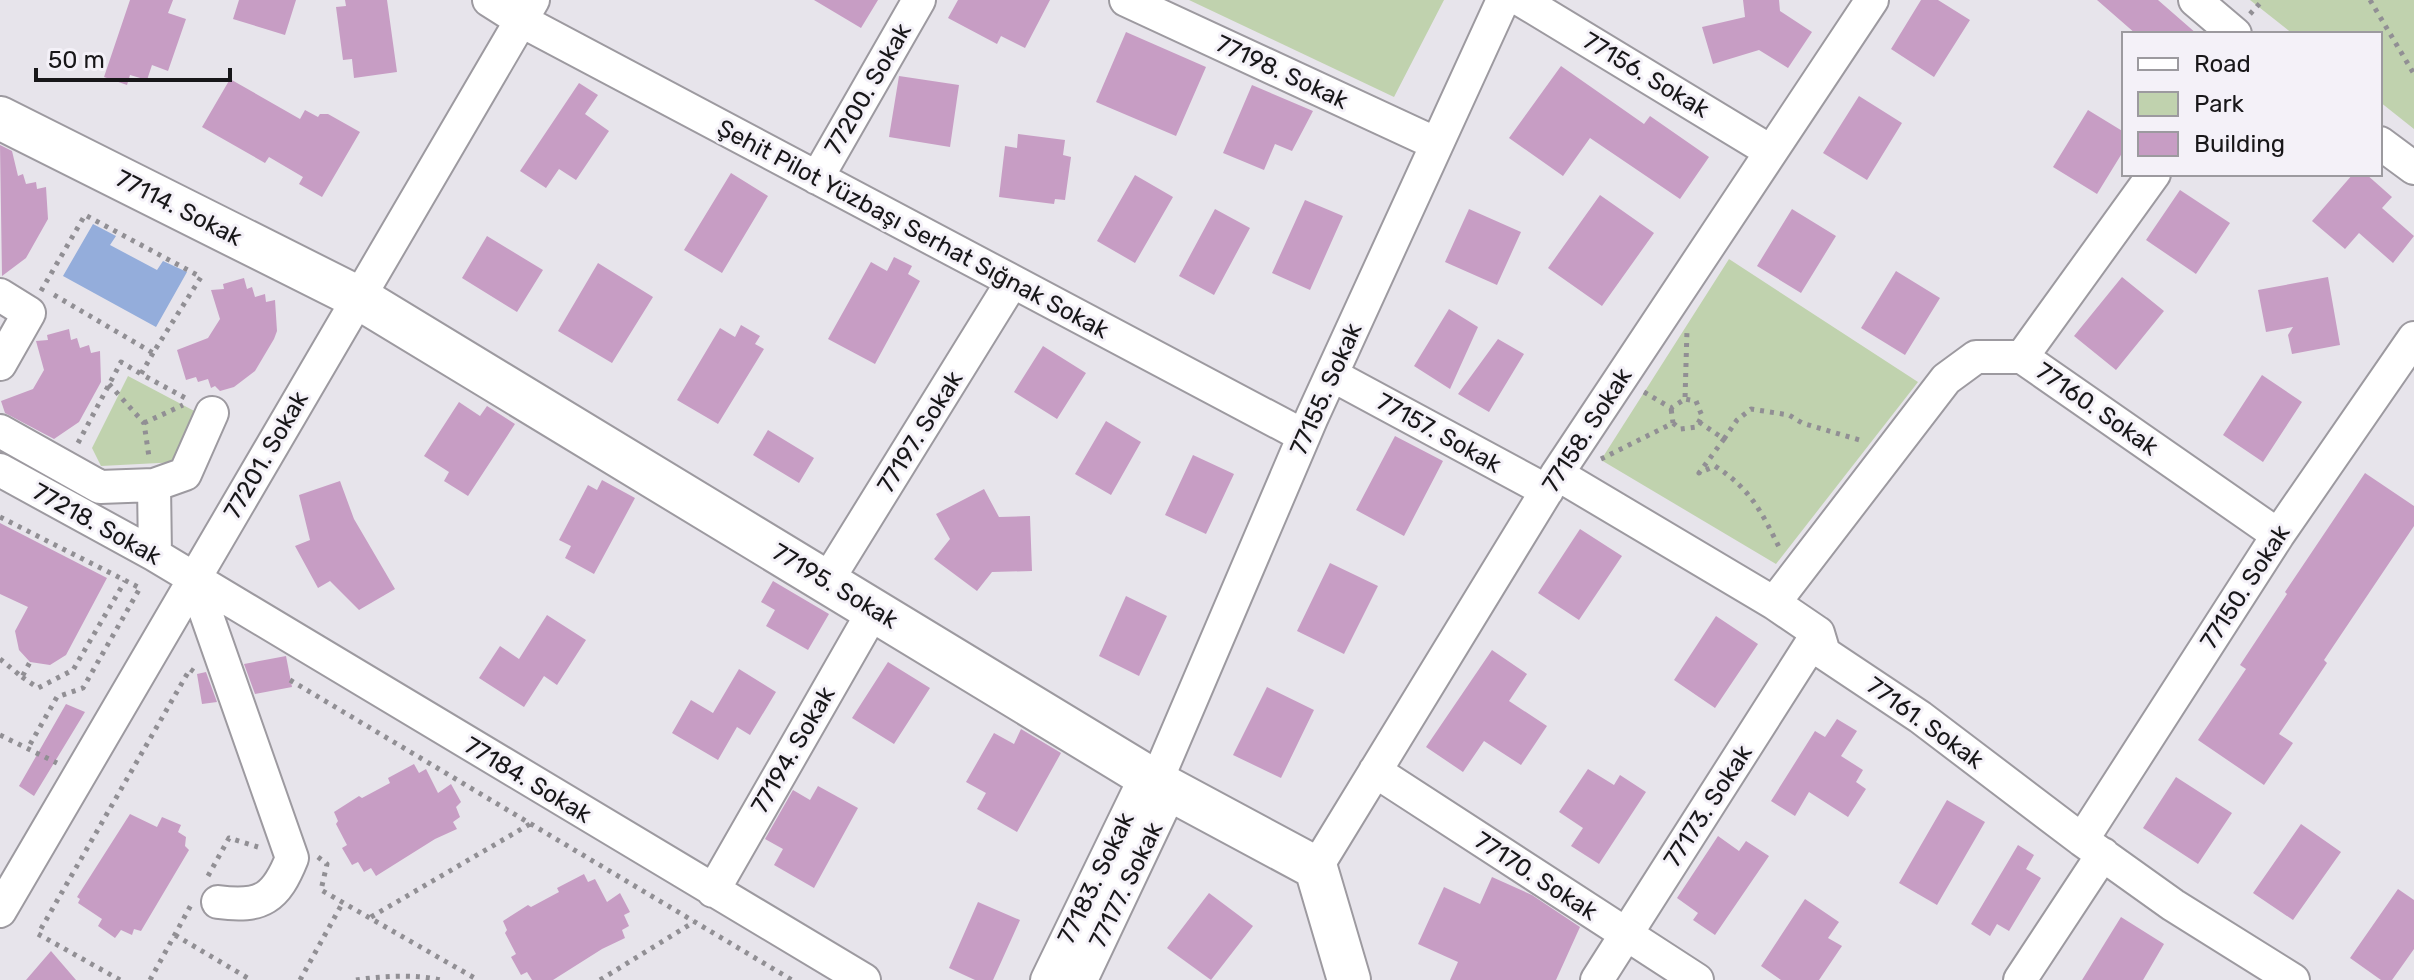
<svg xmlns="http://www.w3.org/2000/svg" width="2414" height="980" font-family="Rubik,sans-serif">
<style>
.green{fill:#c0d2ae}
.water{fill:#94addb}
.building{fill:#c79dc4}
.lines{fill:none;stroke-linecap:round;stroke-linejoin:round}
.minor-casing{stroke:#9d9aa0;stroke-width:36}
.major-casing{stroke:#9d9aa0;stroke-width:46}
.path{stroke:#918f94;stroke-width:5;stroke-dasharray:4 6;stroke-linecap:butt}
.minor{stroke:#fff;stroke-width:32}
.major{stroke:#fff;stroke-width:42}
.labels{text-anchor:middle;stroke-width:6;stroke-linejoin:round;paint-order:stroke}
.street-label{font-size:24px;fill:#181719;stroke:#f4f1f8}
</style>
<rect width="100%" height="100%" fill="#e7e4eb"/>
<path class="green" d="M1189 0H1444L1394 97Z
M2250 0H2414V129L2380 102V34H2293Z
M1729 259 1918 382 1776 564 1601 460Z
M128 376 200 414 178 462 101 466 92 448Z"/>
<path class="water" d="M93 224 116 236 110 245 157 270 163 261 187 272 156 327 63 276Z"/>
<path class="building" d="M130 0H173L168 13 186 19 168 71 152 65 147 80 130 75 127 85 104 77Z
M239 0H296L285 35 233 19Z
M345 0H387L397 72 354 78 352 59 343 60 336 7 346 6Z
M814 0H878L861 28Z
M958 0H1050L1025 48 1001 36 997 44 948 18Z
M1743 0H1779L1780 11 1812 32 1788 68 1759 50 1713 64 1702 27 1745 17Z
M1921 0H1938L1970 20 1934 77 1891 49Z
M2097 0H2158L2197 34H2136Z
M1126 32 1206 67 1176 136 1096 102Z
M1561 66 1644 124 1650 116 1709 157 1680 199 1590 138 1563 176 1509 138Z
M899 76 959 85 950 147 889 137Z
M230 79 300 119 305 110 318 117 320 114H328L360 132 322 197 299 184 303 177 269 157 265 163 202 127Z
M579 83 598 95 585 114 609 131 576 180 559 169 546 188 520 171Z
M1252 85 1313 111 1292 151 1275 144 1264 170 1223 153Z
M1859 96 1902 123 1867 180 1823 153Z
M2088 110 2124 132V150L2097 194 2053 167Z
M1018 134 1065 140 1063 155 1071 157 1065 200 1055 199 1054 204 999 197 1005 146 1017 148Z
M0 145 12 151 18 176 23 174 26 184 36 182 37 189 46 187 48 219 26 258 2 276Z
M731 173 768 196 722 273 684 250Z
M2353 174H2366L2392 197 2382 208 2414 236 2393 263 2359 233 2345 249 2312 221Z
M1135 175 1173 197 1135 263 1097 241Z
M2180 190 2230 223 2196 274 2146 240Z
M1600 195 1654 233 1602 306 1548 268Z
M1305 200 1343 216 1310 290 1272 273Z
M1215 209 1250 228 1214 295 1179 276Z
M1469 209 1521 232 1497 285 1445 262Z
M1792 209 1836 236 1801 293 1757 266Z
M487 236 543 270 517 312 462 278Z
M894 257 912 266 908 274 920 281 875 364 828 339 871 262 887 271Z
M598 263 653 297 612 363 558 331Z
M1896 271 1940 298 1905 355 1861 328Z
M2122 277 2164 311 2116 370 2074 336Z
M2328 277 2340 345 2292 354 2288 335 2293 327 2266 332 2258 290Z
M244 278 247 289 252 287 255 297 265 294 266 302 275 300 277 331 274 339 255 371 234 387 220 391 215 386 211 388 208 379 198 382 196 377 186 380 177 350 208 338 220 319 211 290 224 289 223 284Z
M1449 309 1478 327 1450 389 1414 366Z
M741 325 760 336 755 344 764 349 718 424 677 400 720 328 735 337Z
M69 329 71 340 77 338 80 348 89 345 91 353 100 351 101 382 79 422 54 439 5 413 1 401 33 389 44 370 36 341 48 340 47 335Z
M1498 339 1524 354 1489 412 1458 394Z
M1043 346 1086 373 1057 419 1014 392Z
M2262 375 2302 402 2263 462 2223 435Z
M459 402 480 416 487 406 515 424 468 496 444 481 449 472 424 456Z
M1106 421 1141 442 1111 495 1075 474Z
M768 430 814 458 799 483 753 455Z
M1395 436 1443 461 1404 536 1356 510Z
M1193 455 1234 474 1206 534 1165 515Z
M2365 473 2414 506V526L2324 660 2327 663 2279 734 2293 743 2264 785 2198 740 2246 669 2240 665 2287 594 2285 592Z
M602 480 635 498 594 574 565 558 571 546 559 540 588 485 597 490Z
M340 481 354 519 395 589 359 610 330 581 318 588 295 546 310 540 299 495Z
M984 489 999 517 1030 516 1032 571 992 572 977 591 934 559 950 539 936 514Z
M0 523 107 578 66 655 50 665 30 662 19 650 15 631 28 607 0 594Z
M1580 529 1622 556 1579 620 1538 593Z
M1330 563 1378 586 1344 654 1297 631Z
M773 581 829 614 808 650 766 626 775 610 761 602Z
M1126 596 1167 616 1139 676 1099 656Z
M547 615 586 640 557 685 544 676 524 707 479 678 500 646 519 659Z
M1716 616 1758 644 1715 708 1674 680Z
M1492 650 1527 674 1509 701 1547 726 1521 765 1484 741 1463 772 1426 747Z
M286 656 292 687 255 694 244 664Z
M888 662 930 688 894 744 852 718Z
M739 669 776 692 750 735 737 727 718 760 672 733 691 700 713 713Z
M206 672 217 702 202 704 197 674Z
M1267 687 1314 710 1281 778 1233 755Z
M66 704 85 712 34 796 19 786Z
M1837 719 1857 731 1841 756 1863 770 1856 782 1866 789 1848 817 1809 792 1795 816 1771 801 1815 731 1825 737Z
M1021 729 1061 753 1017 832 977 809 986 793 966 782 994 733 1014 744Z
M414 764 419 773 426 769 438 793 451 784 461 802 456 807 460 817 453 822 457 829 435 839 376 876 371 868 364 872 358 862 352 865 342 848 347 845 336 824 338 821 334 812 359 796 362 798 390 783 388 778Z
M1588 769 1614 785 1620 775 1646 792 1599 864 1571 846 1583 828 1559 812Z
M2176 777 2232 813 2198 864 2143 828Z
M818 786 858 808 814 888 774 865 783 849 765 839 793 790 810 800Z
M1947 800 1985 822 1937 905 1899 883Z
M130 814 157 827 162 817 181 825 178 832 186 837 185 846 189 850 141 931 134 929 132 935 121 930 115 938 98 926 102 919 78 903 80 899 77 897Z
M2301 824 2341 852 2293 920 2253 893Z
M1718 836 1739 851 1746 841 1769 856 1715 935 1693 920 1698 913 1677 898Z
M2018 845 2034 855 2026 869 2041 878 2009 931 1997 924 1990 936 1971 924Z
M584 874 588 882 595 879 607 902 620 893 630 912 624 915 629 926 622 930 625 938 602 949 553 980H532L527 972 521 975 511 957 516 954 505 933 507 930 503 921 528 905 531 907 559 892 557 888Z
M1492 877 1532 895 1580 927 1556 980H1450L1458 962 1418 944 1444 887 1480 904Z
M2398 889 2414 900V949L2392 980H2381L2350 958Z
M1209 893 1253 926 1211 980 1167 948Z
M1805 899 1839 922 1828 938 1842 946 1819 980H1781L1761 966Z
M978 902 1020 920 993 980H975L949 968Z
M2121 917 2164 944 2143 980H2082Z
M51 951 76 980H26Z"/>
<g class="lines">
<defs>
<path id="minor" d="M489 0 522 21 1304 436
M1126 0 1437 144
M1521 0 1770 151
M2195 0 2235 34
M2380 143 2414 168
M2154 174 2022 357 2278 535
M817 178 919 0
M0 295 29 313 0 364
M1332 375 1547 491
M0 431 100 487 154 485 185 474 212 413
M0 470 155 555 864 980
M1557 474 1774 603 1818 633 1824 653 1920 717 2082 840 2173 905 2293 980
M154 485 155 555
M194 579 292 858C276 898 262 908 218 902
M827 581 1012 282
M1774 603 1946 379 1976 357H2022
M1375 771 1697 980
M1156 782 1312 417 1503 0
M2082 840 2278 535 2414 338
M1316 868 1557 474 1872 0
M713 891 874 610
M0 911 533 0
M1047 980 1146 776
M1081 980 1171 790
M1597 980 1818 633
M2020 980 2103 854"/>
<path id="major" d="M0 118 359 298 1156 782 1316 868 1349 980"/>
</defs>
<use href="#minor" class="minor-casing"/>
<use href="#major" class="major-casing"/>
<path class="path" d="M2370 0 2414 74
M2250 14 2263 0
M41 291 85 215 201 277 153 353 49 292
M153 353 141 374 189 400
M109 384 144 423 149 457
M1644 392 1671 408 1685 399 1687 330
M1699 422 1724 439 1699 473 1715 466C1752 490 1762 513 1781 551
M144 423 183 405
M1673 423 1680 429 1696 427 1702 416 1696 401 1685 399
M1724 439 1737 420 1751 409 1789 415 1802 423 1863 441
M78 443 121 362 141 374
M1601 459 1673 423 1671 408
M0 517 140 588 83 688 57 697 28 748
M0 659 22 677 30 662
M22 677 38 688 73 670 125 581
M290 680 792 980
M0 735 57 763
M318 857 327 864 321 890 478 980
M208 876 229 838 258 847
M371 917 530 824
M175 935 251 980
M120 980 38 934 190 669 196 673
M150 980 191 905
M300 980 343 902
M356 980C381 976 416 974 441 980
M600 980 694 922"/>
<use href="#minor" class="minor"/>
<use href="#major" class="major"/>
</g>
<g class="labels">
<g class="street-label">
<text transform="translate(1282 72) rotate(25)" y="8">77198. Sokak</text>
<text transform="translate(1646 75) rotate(31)" y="8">77156. Sokak</text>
<text transform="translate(868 89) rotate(-60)" y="8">77200. Sokak</text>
<text transform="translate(179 208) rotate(27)" y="8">77114. Sokak</text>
<text transform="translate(913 229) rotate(28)" y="8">Şehit Pilot Yüzbaşı Serhat Sığnak Sokak</text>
<text transform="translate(1326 389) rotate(-66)" y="8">77155. Sokak</text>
<text transform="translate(2097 409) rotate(35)" y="8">77160. Sokak</text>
<text transform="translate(1587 430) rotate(-57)" y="8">77158. Sokak</text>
<text transform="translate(920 432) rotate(-58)" y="8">77197. Sokak</text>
<text transform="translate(1439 433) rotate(29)" y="8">77157. Sokak</text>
<text transform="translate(266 455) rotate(-60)" y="8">77201. Sokak</text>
<text transform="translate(97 524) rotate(29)" y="8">77218. Sokak</text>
<text transform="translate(835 586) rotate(31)" y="8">77195. Sokak</text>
<text transform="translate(2245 587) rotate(-57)" y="8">77150. Sokak</text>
<text transform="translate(1925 723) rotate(36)" y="8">77161. Sokak</text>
<text transform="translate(793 750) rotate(-60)" y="8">77194. Sokak</text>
<text transform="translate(528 780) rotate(31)" y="8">77184. Sokak</text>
<text transform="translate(1708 806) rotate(-57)" y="8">77173. Sokak</text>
<text transform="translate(1536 876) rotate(33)" y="8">77170. Sokak</text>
<text transform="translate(1096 878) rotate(-64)" y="8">77183. Sokak</text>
<text transform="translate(1126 885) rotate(-64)" y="8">77177. Sokak</text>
</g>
</g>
<rect x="2122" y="32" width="260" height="144" fill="#f4f1f8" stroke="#9c9a9f" stroke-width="2"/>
<rect x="2138" y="58" width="40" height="12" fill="#ffffff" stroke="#9c9a9f" stroke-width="2"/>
<text x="2194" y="72" font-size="24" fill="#181719">Road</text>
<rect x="2138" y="92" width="40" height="24" fill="#c0d2ae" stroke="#9c9a9f" stroke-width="2"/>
<text x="2194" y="112" font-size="24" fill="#181719">Park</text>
<rect x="2138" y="132" width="40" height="24" fill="#c79dc4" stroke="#9c9a9f" stroke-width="2"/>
<text x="2194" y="152" font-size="24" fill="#181719">Building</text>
<path d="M36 68v12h194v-12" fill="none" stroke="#181719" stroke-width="4"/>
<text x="48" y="68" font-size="24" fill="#181719" stroke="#f4f1f8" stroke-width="6" paint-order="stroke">50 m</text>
</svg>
